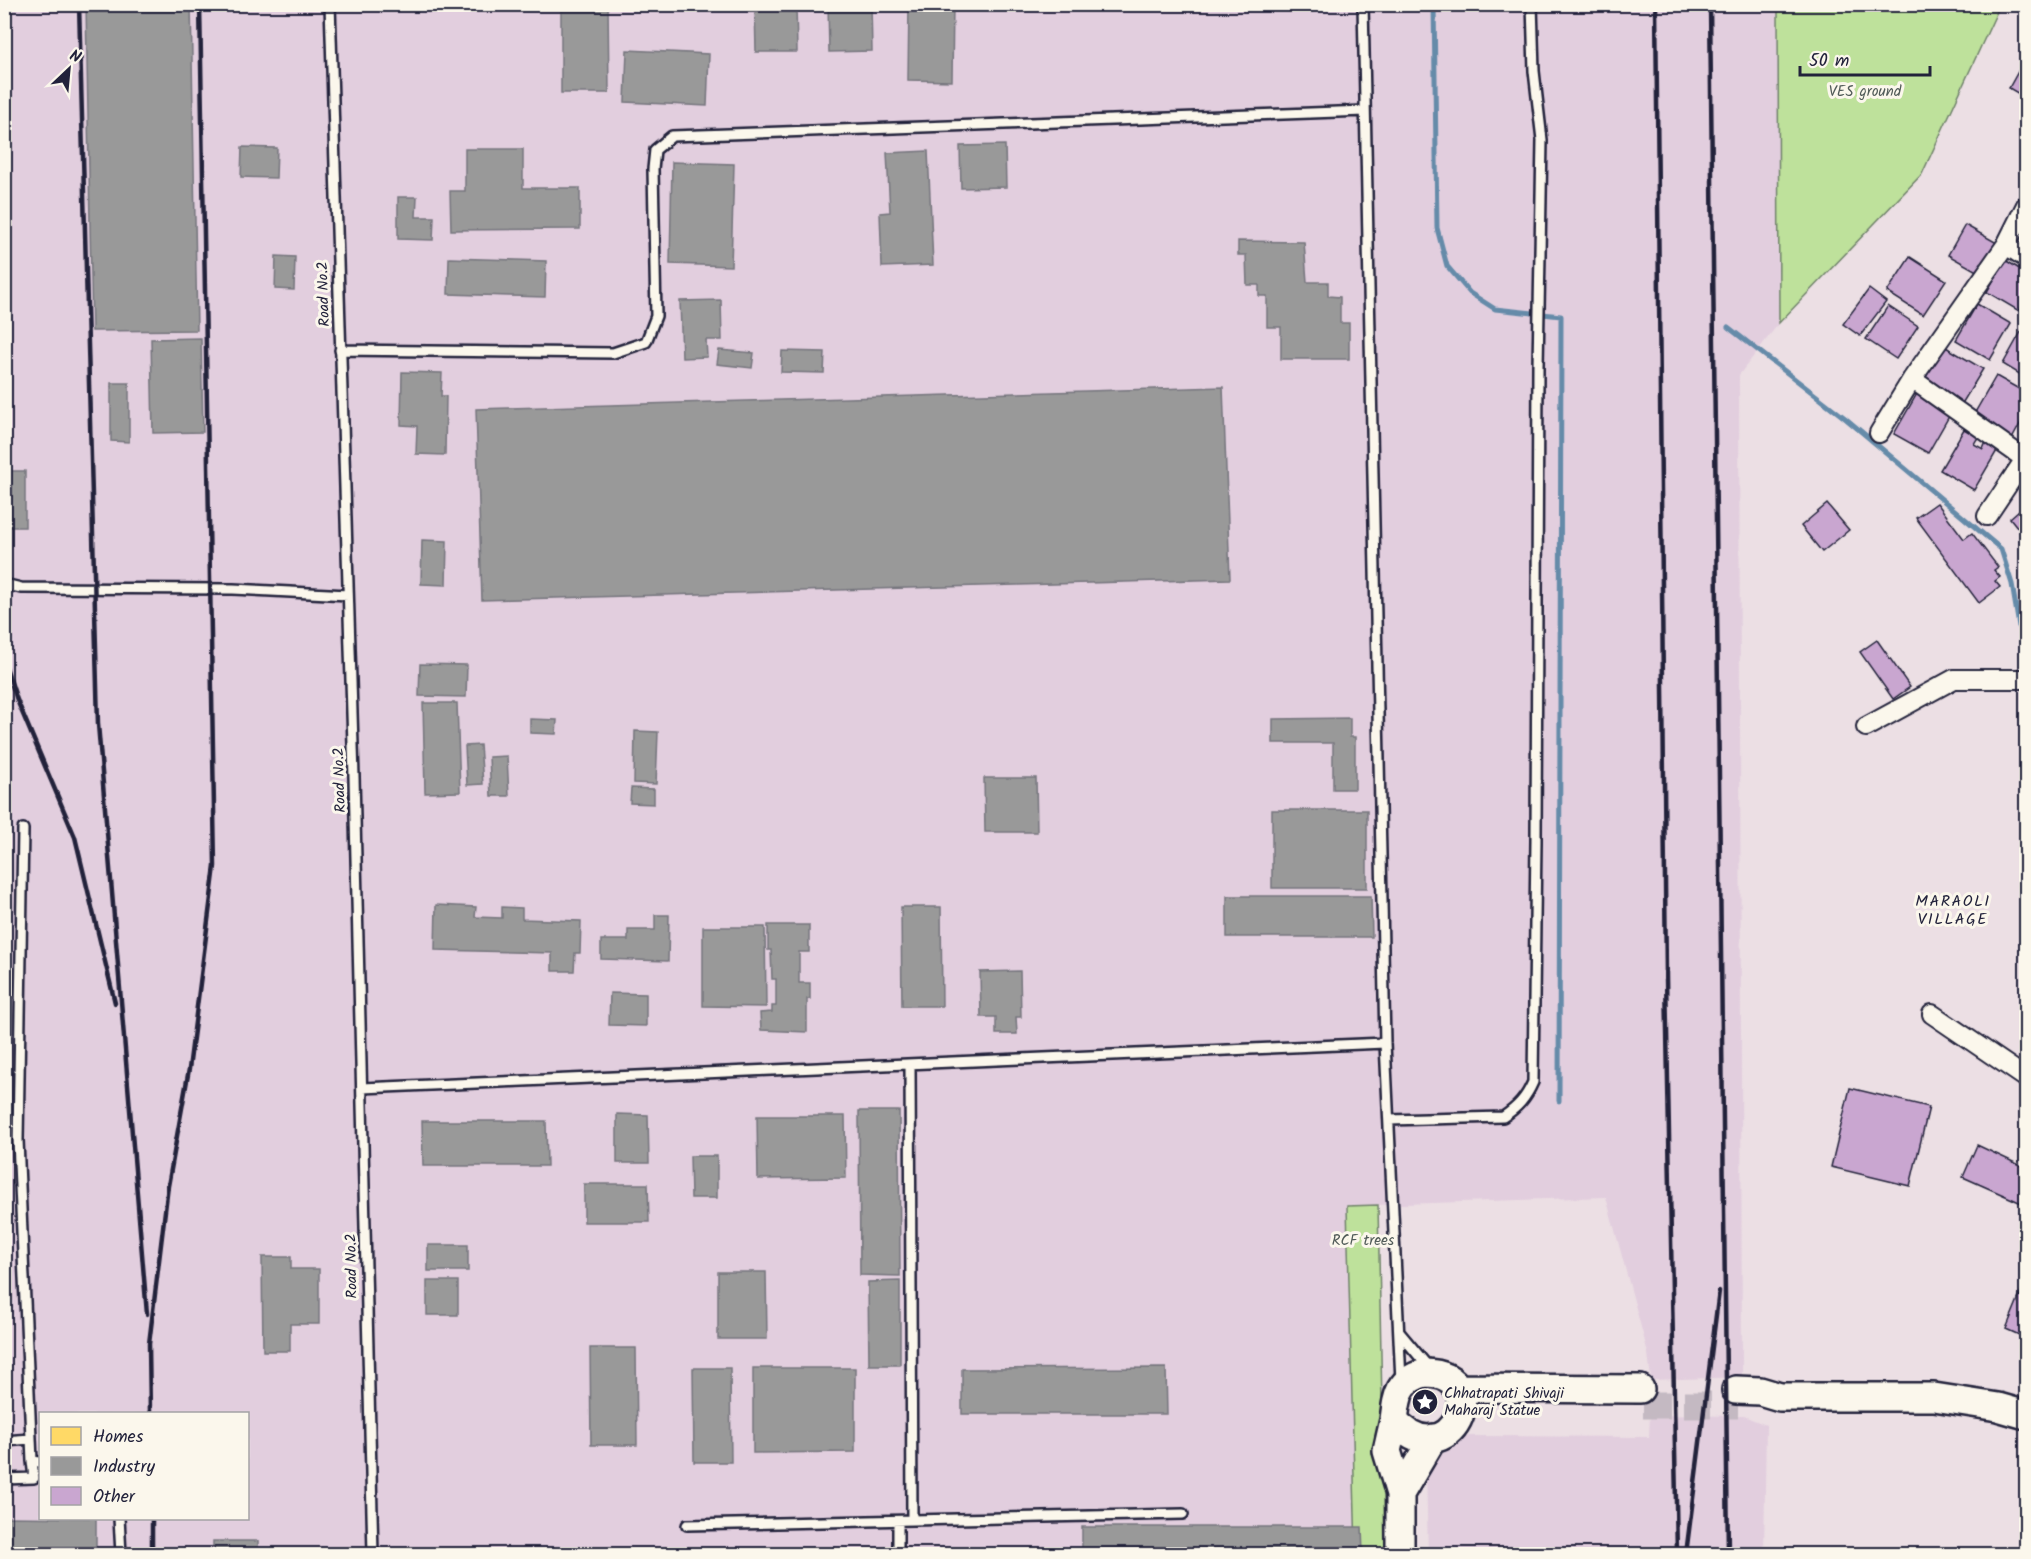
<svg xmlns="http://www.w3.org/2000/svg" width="2031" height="1559" font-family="Kalam,sans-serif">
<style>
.built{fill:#e2cede;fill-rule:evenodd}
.green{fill:#bee19b;stroke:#70826b;stroke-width:1.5}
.homes{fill:#ffd966;stroke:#bda259;stroke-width:1.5}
.industry{fill:#999;stroke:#75757d;stroke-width:1.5}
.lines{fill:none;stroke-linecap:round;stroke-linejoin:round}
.stream{stroke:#658ba9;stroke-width:5}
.building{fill:#c9a6d0;stroke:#22223b;stroke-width:1.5}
.secondary-tunnel{stroke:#c4b9c2;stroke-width:27;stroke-dasharray:27 14;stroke-linecap:butt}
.lane-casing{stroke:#22223b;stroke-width:14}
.street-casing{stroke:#22223b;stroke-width:22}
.secondary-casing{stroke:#22223b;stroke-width:32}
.lane{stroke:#fbf7ec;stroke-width:9}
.street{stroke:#fbf7ec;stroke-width:18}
.secondary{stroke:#fbf7ec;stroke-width:27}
.rail{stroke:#22223b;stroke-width:4.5}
.labels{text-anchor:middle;stroke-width:6;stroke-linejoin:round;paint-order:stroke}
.park-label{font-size:15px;fill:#515b58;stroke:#fbf7ec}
.street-label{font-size:15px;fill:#22223b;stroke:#fbf7ec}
.poi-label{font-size:15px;fill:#22223b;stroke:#fbf7ec;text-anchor:start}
.neighbourhood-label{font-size:16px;letter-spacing:1.5px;fill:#22223b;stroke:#fbf7ec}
</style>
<rect width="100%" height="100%" fill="#ecdfe4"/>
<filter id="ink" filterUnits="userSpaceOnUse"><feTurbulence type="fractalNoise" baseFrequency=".0167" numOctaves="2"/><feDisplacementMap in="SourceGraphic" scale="12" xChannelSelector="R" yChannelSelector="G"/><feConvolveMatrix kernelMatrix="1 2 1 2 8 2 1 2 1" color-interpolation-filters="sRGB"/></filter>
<g filter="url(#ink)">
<path class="built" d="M5 5H1778L1779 323 1739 375 1742 1377 1651 1380 1648 1353 1606 1197 1347 1206 1357 1554H5ZM40 1414H248V1518H40Z
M1650 1415 1744 1416 1766 1425 1764 1554H1428L1426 1468 1464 1436 1649 1437Z"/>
<path class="green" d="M1778 5H2000L1922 174 1779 323Z
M1378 1205 1385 1554H1356L1347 1206Z"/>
<path class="homes" d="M1829 1550 1961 1551V1554H1829Z"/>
<path class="industry" d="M86 4H191L197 330 92 331Z
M561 4H608L609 93H561Z
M755 4H796L797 52H756Z
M828 4H871L872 51 829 52Z
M909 4H953L952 81 908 80Z
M627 50 709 54 707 106 625 102Z
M1005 145 1006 187 961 188 960 146Z
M242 147 277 148 276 178 241 177Z
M465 149H523V188H580V229L451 230 450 191H465Z
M928 151 933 265 882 267 880 213 890 212 887 153Z
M672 162 734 164 731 266 670 264Z
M398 197H417L416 217H434L433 240 398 239Z
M1238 241 1304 242 1307 282H1328V296L1340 297V323H1349V359H1281V327H1267V296H1259V285H1247L1246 255H1238Z
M276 256 295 257 294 290 275 289Z
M449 258 546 261 545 297 448 294Z
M721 300 722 340H706L707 357 682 358 680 301Z
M201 338 203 432 153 433 151 339Z
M719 350 754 353 752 368 717 364Z
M782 351 825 352 824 373 781 372Z
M402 372 442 373 441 396H446L445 455 416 454 417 426 401 425Z
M111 383H129V442L111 441Z
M1223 387 1230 579 482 600 476 409Z
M4 471H25V527H4Z
M422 540 447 541 446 585 421 584Z
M420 664 467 665 466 697 419 696Z
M423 703H457L460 792 425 793Z
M1350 718V737H1355V789H1333V743H1273V719Z
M530 719 557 720 556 734 530 733Z
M635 731 658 732 656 784 634 783Z
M480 745 483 784 467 785 465 746Z
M507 756 509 796H491L489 757Z
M984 778H1036L1037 832H985Z
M631 788 654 789V804L630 803Z
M1272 810H1367V888H1272Z
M1227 896H1371L1372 937H1227Z
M436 905 476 907 475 917 502 918V907L522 908V919L581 921 580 953H575L574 971H552V953L435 950Z
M901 907H941L942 1006H902Z
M655 915H669L668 961 601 959V940H628V930H655Z
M768 925H809V952H799V983H810V999H807V1032L761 1030 760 1013 772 1012V1006H776V979H772L771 950H768Z
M703 927H765L766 1007 703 1006Z
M1020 971 1021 1017H1016L1017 1034H996V1017H981L980 972Z
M610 993 646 994V1026L609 1025Z
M859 1111H899L900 1276 860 1275Z
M617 1114 648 1115 649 1163H617Z
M757 1116H845L846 1178 758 1179Z
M422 1121H546L547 1166H423Z
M690 1156H717V1198H691Z
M584 1184H648L649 1222H584Z
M428 1245H468V1271H428Z
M262 1257H291V1269H319V1324H290V1351H263Z
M718 1272H766L767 1339H718Z
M427 1281H458V1315H427Z
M900 1281V1365H869L868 1282Z
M590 1348H636L637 1445H591Z
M693 1368H730L731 1462H694Z
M753 1368H855V1452L753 1453Z
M1166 1368 1167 1414H962V1369Z
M4 1517 96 1518V1554H4Z
M1082 1527H1362L1363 1554H1082Z
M213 1541H258V1554H213Z"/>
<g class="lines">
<path class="stream" d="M1434 4 1437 228 1447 266 1470 293 1495 309 1561 316 1559 1101
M1728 327 1845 418 2001 549 2012 584 2019 626 2026 633"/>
</g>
<path class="building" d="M2026 57V98L2009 88Z
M1965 225 1997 243 1980 273 1948 255Z
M1910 257 1946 280 1923 315 1887 292Z
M2005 260 2026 273V298L2019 311 1987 292Z
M1869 289 1886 302 1860 336 1843 324Z
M1977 304 2011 324 1990 360 1956 340Z
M1888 306 1918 326 1896 359 1866 339Z
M2026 323V378L2003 364Z
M1944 346 1983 369 1960 407 1921 385Z
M1996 376 2026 393V413L2012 439 1973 416Z
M1918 392 1952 411 1928 453 1894 434Z
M1964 429 1978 437 1974 444 1983 449 1986 442 1998 449 1974 490 1940 470Z
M1937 503 1964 539 1972 533 1998 567 1994 570 2000 577 1995 581 2000 587 1979 603 1916 518Z
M1827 504 1849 530 1822 552 1801 526Z
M2026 504V538L2010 518Z
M1877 640 1910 687 1893 699 1860 652Z
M1850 1088 1929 1107 1910 1186 1831 1167Z
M1977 1145 2026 1168V1205L1963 1177Z
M2026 1280V1338L2006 1329Z"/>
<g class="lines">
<path class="secondary-tunnel" d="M1643 1405H1738"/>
<defs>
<path id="lane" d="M330 4 354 777 373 1554
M1363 4 1385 1043 1401 1381
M340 350 613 353 646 342 656 316 653 169 655 150 672 136 1365 111
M4 584 21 588 233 589 348 595
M23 829 18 1140 32 1461 40 1462
M910 1064 912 1520
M362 1088 1385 1043
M1389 1120 1503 1117C1518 1107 1526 1098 1533 1082L1536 841 1538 366 1542 140 1534 71 1532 4
M1399 1332 1430 1369
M4 1441 31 1439
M4 1479 34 1478 32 1461
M119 1518 121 1554
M898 1521V1554
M687 1525 1183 1514"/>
<path id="street" d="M2006 245 2026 258
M1912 379 2025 459 1987 516
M1879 433 1912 379 2006 245 2026 205
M1866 727 1954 679H2026
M1932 1014 2026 1078"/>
<path id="secondary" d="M1425 1373C1497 1373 1450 1482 1394 1420 1397 1396 1398 1380 1425 1373Z
M1457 1388 1640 1389
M1736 1390 1760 1391 1780 1397H1934L1998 1407 2026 1415
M1394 1420 1387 1451 1400 1494
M1400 1554V1494L1433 1438"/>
</defs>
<use href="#lane" class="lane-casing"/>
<use href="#street" class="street-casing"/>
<use href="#secondary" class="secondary-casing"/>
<use href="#lane" class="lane"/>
<use href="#street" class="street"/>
<use href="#secondary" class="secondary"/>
<path class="rail" d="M79 4 98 724 147 1314
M1656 4 1666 977 1677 1554
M1710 4 1728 1554
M4 661 17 700 75 837 115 1003
M150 1414 149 1344 168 1186 189 1069 215 866 200 4
M152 1518V1554
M1686 1554 1719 1291"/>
</g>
</g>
<defs>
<symbol id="sight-disc" viewBox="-11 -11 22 22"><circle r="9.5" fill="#22223b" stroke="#fbf7ec"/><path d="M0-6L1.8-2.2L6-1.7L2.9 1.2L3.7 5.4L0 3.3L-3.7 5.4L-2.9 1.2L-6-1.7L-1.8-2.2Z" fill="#fff"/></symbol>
</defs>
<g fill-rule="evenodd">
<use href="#sight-disc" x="1410" y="1387" width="30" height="30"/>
</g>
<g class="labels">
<g class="park-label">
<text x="1865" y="96">VES ground</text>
<text x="1363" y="1245">RCF trees</text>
</g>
<g class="street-label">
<text transform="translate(323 294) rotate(-92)" y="5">Road No.2</text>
<text transform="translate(339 780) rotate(-92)" y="5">Road No.2</text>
<text transform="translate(351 1266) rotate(-91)" y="5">Road No.2</text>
</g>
<g class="poi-label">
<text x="1444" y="1398">Chhatrapati Shivaji<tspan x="1444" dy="17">Maharaj Statue</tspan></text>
</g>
<g class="neighbourhood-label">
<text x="1953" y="906">MARAOLI<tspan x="1953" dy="18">VILLAGE</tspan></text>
</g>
</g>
<rect width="2031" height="1559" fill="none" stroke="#fbf7ec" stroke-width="24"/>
<rect x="12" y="12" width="2007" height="1535" fill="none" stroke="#22223b" stroke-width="2" filter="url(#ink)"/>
<rect x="39" y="1412" width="210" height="108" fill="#fbf7ec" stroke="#a4a2a5" stroke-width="1.5"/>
<rect x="51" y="1427" width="30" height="18" fill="#ffd966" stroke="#a4a2a5" stroke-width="1.5"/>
<text x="93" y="1442" font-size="18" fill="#22223b">Homes</text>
<rect x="51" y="1457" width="30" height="18" fill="#999999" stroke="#a4a2a5" stroke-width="1.5"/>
<text x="93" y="1472" font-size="18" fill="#22223b">Industry</text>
<rect x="51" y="1487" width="30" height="18" fill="#c9a6d0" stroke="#a4a2a5" stroke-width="1.5"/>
<text x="93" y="1502" font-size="18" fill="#22223b">Other</text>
<g transform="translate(69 69) rotate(26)" stroke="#fbf7ec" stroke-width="4.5" paint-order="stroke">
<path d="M0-4.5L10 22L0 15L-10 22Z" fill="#22223b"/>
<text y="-9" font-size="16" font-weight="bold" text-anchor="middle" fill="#22223b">N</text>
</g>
<path d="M1800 66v9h130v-9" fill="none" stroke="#22223b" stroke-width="3"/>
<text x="1809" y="66" font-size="18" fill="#22223b" stroke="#fbf7ec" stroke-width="4.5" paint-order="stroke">50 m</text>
</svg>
